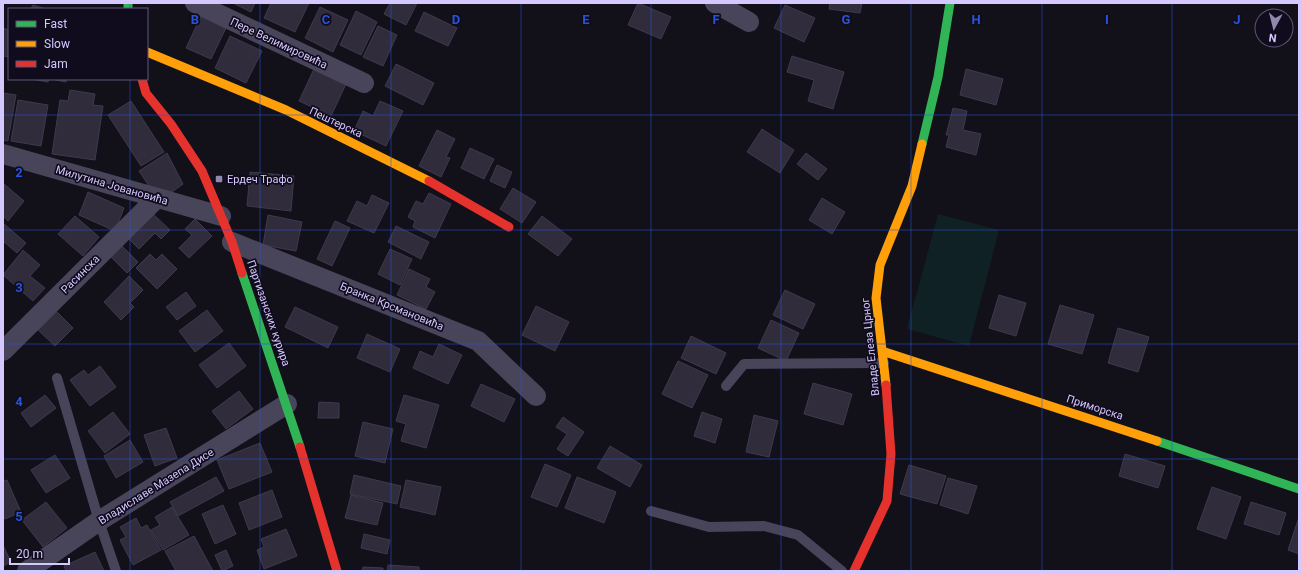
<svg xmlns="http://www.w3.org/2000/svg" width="1302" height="574" font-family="Roboto,sans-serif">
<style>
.green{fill:#0f2124}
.building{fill:#302c3c;stroke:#3f394e}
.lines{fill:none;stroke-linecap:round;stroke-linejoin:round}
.lane{stroke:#48445a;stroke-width:10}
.street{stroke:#48445a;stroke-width:20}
.fast{stroke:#30b455;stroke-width:9}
.slow{stroke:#ff9f0a;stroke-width:9}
.jam{stroke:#e5322d;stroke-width:9}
.grid{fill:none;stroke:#2654da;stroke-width:1;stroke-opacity:0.55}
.poi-dot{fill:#9188ae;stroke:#110c1d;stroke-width:1.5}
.labels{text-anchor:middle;stroke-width:3.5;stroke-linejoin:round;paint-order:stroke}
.street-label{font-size:11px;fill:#d5c8fe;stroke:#110c1d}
.poi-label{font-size:11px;fill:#d5c8fe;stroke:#110c1d;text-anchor:start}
.grid-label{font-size:13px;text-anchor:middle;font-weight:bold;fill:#2654da;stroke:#110c1d;stroke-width:3.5;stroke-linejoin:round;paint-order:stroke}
</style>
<rect width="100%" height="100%" fill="#121019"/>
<path class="green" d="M938 214 999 230 969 346 907 329Z"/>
<path class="building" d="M233 3H255L251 12Z
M271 3H309L295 32 264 18Z
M390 3H417L406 25 384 14Z
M638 3 671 17 661 39 628 25Z
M830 3H862L860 13 829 9Z
M33 5 46 9H31Z
M785 5 815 18 804 42 774 28Z
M320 7 348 20 333 52 305 38Z
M356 11 377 22 361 55 340 45Z
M424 12 457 28 448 46 415 31Z
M201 16 226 28 211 59 186 48Z
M378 26 397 35 383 66 363 57Z
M3 28 9 30V57L3 56Z
M230 36 262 51 246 83 215 68Z
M792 56 844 72 833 109 808 101 814 80 787 72Z
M396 64 434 83 423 105 385 86Z
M314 69 346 84 331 116 299 101Z
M966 69 1003 79 996 105 960 95Z
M32 79H49L48 82Z
M51 79H66V82Z
M70 90 95 94 93 105 103 106 95 160 52 154 60 100 68 101Z
M3 93 16 95 8 141 3 140Z
M18 100 48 105 41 146 11 141Z
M131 101 164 152 141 166 108 115Z
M380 101 403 111 386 146 354 131 363 111 373 116Z
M953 108 967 111 963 130 981 134 976 155 946 147 949 135H946Z
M762 129 794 150 780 173 747 152Z
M437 130 455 139 446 157 450 158 441 177 419 166Z
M470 148 494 159 484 179 461 168Z
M167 153 183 184 172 192 149 186 139 171Z
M806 153 827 169 818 180 797 164Z
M497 165 512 172 505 188 490 181Z
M250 172 294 176 291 211 247 206Z
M4 184 24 201 8 221 3 216Z
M513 188 536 202 522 223 500 209Z
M88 192 124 208 115 231 79 215Z
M429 193 451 204 435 238 413 227 415 221 408 217 416 201 423 204Z
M372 195 389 203 374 233 347 221 357 201 367 206Z
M822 198 845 212 832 234 809 220Z
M151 212 170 230 161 239 155 233 139 249 127 237Z
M268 215 302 222 296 251 263 245Z
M75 216 99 237 83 256 58 234Z
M542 216 572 239 558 256 528 234Z
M195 219 212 236 189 258 179 248 192 235 185 229Z
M335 221 350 228 332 266 317 259Z
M3 223 26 243 17 253 3 241Z
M396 226 429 242 421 259 388 242Z
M120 244 138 262 127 273 109 255Z
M390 249 412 259 400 285 378 274Z
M23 250 40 265 30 276 45 288 33 301 3 275Z
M150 254 156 260 162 254 177 269 157 289 136 268Z
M409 269 430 279 426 287 435 292 426 309 397 295Z
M129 276 143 290 130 303 134 307 121 320 104 302Z
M785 290 815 304 803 329 773 315Z
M186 292 196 306 177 320 166 307Z
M999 295 1026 303 1016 336 989 328Z
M1060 305 1094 315 1082 354 1048 344Z
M536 306 569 322 555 351 522 335Z
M295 307 338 327 328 348 285 327Z
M207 310 223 331 195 352 179 331Z
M56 311 73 328 55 346 38 330Z
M771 320 799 333 786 361 758 348Z
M1118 328 1149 337 1138 372 1108 363Z
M367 334 400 349 390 372 357 358Z
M691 336 726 353 716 374 681 358Z
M229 343 246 366 217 388 199 365Z
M439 344 462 355 448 384 413 368 420 351 433 357Z
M678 361 708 375 692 408 662 394Z
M100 366 116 387 90 406 70 380 84 370 88 375Z
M813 383 852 394 843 425 804 414Z
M481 384 515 399 504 422 471 406Z
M239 391 253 409 226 429 212 411Z
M45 395 56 408 31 427 21 413Z
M404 395 439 405 426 448 401 441 406 424 396 421Z
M319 402 339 403V418H318Z
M113 412 130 434 105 453 88 431Z
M702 412 722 419 715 443 694 436Z
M754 415 778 421 769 457 746 452Z
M563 417 584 432 568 456 557 449 567 434 556 427Z
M363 422 393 429 385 463 355 456Z
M166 428 177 458 155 466 144 435Z
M130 440 143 462 116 478 104 456Z
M260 443 272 472 229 489 217 460Z
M610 446 642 465 630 487 597 468Z
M1125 454 1165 466 1158 488 1119 476Z
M55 455 70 478 46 493 31 470Z
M545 464 571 475 557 507 531 497Z
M909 465 946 476 937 504 900 494Z
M354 475 401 486 397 504 350 494Z
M216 477 224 491 178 516 170 502Z
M577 477 616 492 604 523 565 508Z
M948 478 977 486 968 514 940 505Z
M7 480 21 512 5 519 3 515V481Z
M406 480 441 487 435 515 400 507Z
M1212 487 1241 497 1226 539 1197 529Z
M272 490 282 517 249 530 239 503Z
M351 495 383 503 377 525 345 518Z
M46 502 67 528 43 547 22 520Z
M1251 502 1286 513 1279 535 1244 524Z
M223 505 236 534 215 544 202 514Z
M172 507 189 535 163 550 151 530 160 525 155 517Z
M1299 517V554L1288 550Z
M136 518 141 528 147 525 161 550 133 565 120 540 126 537 120 527Z
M286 529 297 556 264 569 257 550 264 547 261 539Z
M364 534 390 540 387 554 361 548Z
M194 536 213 571H176L165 551Z
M3 545 11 562 3 566Z
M226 550 233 566 222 571 215 555Z
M95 552 104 571H66L64 566Z
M388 565 419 567V571H387Z
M363 567 383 568V571H362Z"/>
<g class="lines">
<path class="lane" d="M57 378 99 521 116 571
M726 386 744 364 884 363
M651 511 709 527 764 526 798 535 842 571"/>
<path class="street" d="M195 3 364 83
M715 3 749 22
M3 154 221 216
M232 242 478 341 536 396
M3 351 157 198
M27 571 99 521 287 404"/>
<path class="fast" d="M128 3V9
M922 144 938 77 950 3
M242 273 300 447
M1157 441 1299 489"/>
<path class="slow" d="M147 52 286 110 429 181
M882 351 1157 441
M886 385 876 298 880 265 912 186 922 144"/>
<path class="jam" d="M142 79 146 93 171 124 202 171 232 242 242 273
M429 181 509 227
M300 447 337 571
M854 571 887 501 891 454 886 385"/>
</g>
<path class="grid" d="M130 3V9M260 3V571M391 3V571M521 3V571M651 3V571M781 3V571M911 3V571M1042 3V571M1172 3V571M130 79V571M3 115H1299M3 230H1299M3 344H1299M3 459H1299"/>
<rect class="poi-dot" x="215" y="175" width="8" height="8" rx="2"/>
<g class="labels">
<g class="street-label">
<text transform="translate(279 43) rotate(25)" y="4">Пере Велимировића</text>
<text transform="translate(336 122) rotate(25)" y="4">Пештерска</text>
<text transform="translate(112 185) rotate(16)" y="4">Милутина Јовановића</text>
<text transform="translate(80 274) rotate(-45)" y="4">Расинска</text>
<text transform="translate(392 306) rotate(22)" y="4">Бранка Крсмановића</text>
<text transform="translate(269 313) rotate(71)" y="4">Партизанских курира</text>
<text transform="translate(870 347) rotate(-96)" y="4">Владе Елеза Црног</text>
<text transform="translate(1095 407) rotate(18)" y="4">Приморска</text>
<text transform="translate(156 486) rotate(-32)" y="4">Владиславе Мазепа Дисе</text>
</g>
<g class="poi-label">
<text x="227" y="183">Ердеч Трафо</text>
</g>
</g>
<g class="grid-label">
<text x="195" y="24">B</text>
<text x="326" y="24">C</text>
<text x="456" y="24">D</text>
<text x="586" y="24">E</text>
<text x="716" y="24">F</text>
<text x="846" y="24">G</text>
<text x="976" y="24">H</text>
<text x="1107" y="24">I</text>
<text x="1237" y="24">J</text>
<text x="19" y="177">2</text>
<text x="19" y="292">3</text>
<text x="19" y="406">4</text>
<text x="19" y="521">5</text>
</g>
<rect width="1302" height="574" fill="none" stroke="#d5c8fe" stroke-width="8"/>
<rect x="8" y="8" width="140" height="72" fill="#110c1d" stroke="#5f5777"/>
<rect x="16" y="21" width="20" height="6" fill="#30b455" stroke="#5f5777"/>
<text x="44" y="28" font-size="12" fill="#d5c8fe">Fast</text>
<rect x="16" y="41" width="20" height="6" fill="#ff9f0a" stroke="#5f5777"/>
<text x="44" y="48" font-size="12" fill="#d5c8fe">Slow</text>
<rect x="16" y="61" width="20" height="6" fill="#e5322d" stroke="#5f5777"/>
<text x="44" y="68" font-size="12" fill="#d5c8fe">Jam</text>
<g transform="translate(1274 28) rotate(187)"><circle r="19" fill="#110c1d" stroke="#5f5777"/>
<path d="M0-3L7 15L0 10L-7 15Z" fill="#9188ae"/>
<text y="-6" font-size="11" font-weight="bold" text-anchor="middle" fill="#d5c8fe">N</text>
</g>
<path d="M10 558v6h59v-6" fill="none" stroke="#d5c8fe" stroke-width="2"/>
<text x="16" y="558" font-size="12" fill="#d5c8fe" stroke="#110c1d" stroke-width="3" paint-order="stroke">20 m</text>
</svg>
